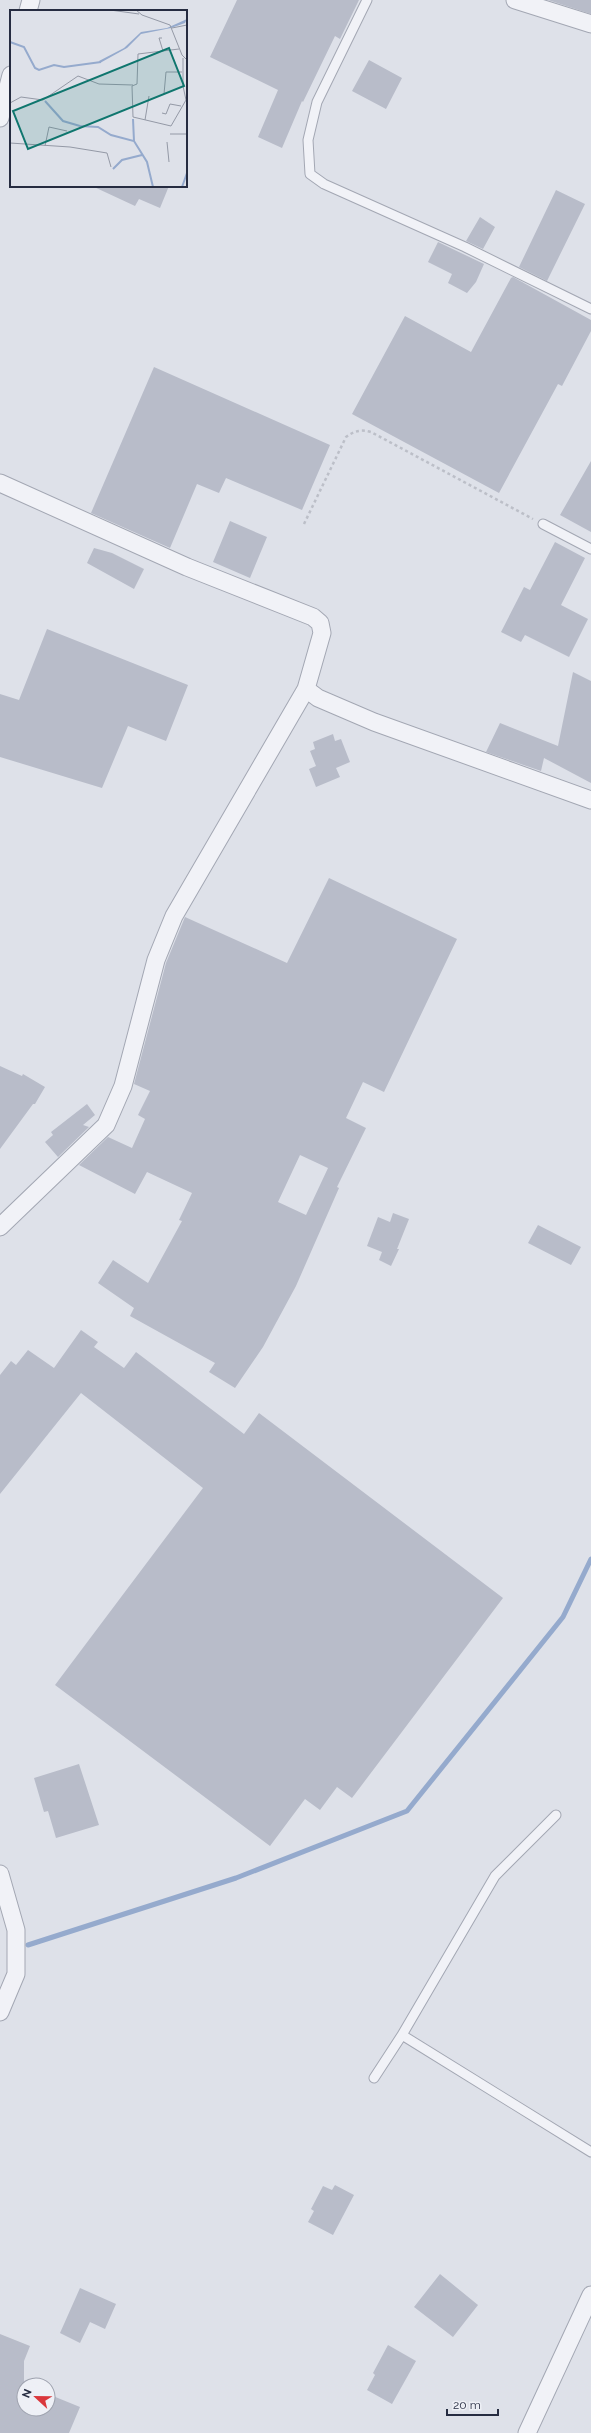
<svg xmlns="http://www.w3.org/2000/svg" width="591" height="2433" font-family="Raleway,sans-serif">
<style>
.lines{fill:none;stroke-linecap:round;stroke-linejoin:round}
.stream{stroke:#95aacd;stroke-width:5}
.building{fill:#b8bcc9;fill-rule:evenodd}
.lane-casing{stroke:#a3a7b3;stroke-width:11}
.street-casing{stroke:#a3a7b3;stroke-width:19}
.path{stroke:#bcbfc8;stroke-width:2.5;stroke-dasharray:3 3;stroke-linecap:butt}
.lane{stroke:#f1f2f7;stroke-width:9}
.street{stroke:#f1f2f7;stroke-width:17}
.inset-river{fill:none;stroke:#95aacd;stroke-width:2}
.inset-road{fill:none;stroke:#9499a6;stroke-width:1}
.view{fill:#0f766e;fill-opacity:0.15;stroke:#0f766e;stroke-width:2}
.inset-edge{fill:none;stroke:#262c41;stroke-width:2}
</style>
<rect width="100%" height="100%" fill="#dee1e9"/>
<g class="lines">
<path class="stream" d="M28 1945 236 1878 407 1811 563 1617 591 1559"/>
</g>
<path class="building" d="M237 0H359L340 39 335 36 303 102 302 101 282 148 258 137 278 90 210 57Z
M548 0H591V14Z
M369 60 402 78 386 109 352 91Z
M92 186H169L160 208 139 199 135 206Z
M556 190 585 204 547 281 519 267Z
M480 217 495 227 483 249 466 241Z
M438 242 484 264 476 282 467 293 448 283 452 274 428 262Z
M513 277 591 320V331L562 386 558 384 499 493 352 414 405 316 471 352 511 278Z
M154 367 330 445 302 510 226 478 219 493 197 484 170 548 91 513Z
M591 461V532L560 515Z
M230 521 267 537 250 578 213 562Z
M555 542 585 558 561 605 588 619 569 657 525 635 521 642 501 632 524 587 530 590Z
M94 548 112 553 144 569 134 589 87 563Z
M47 629 188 685 166 741 128 726 102 788 0 757V694L19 700Z
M573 672 591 681V783L544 758 541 771 486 752 500 723 558 746Z
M333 734 335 741 341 739 350 762 336 768 340 777 316 787 309 769 316 766 310 751 315 749 313 742Z
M329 878 457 939 384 1092 363 1082 346 1118 366 1128 337 1187 339 1188 296 1286 263 1347 235 1388 209 1372 215 1363 130 1316 134 1308 98 1283 113 1260 148 1283 182 1221 179 1220 192 1193 147 1172 135 1194 79 1165 108 1137 132 1148 145 1119 138 1115 150 1091 134 1084 166 963 185 917 287 963ZM300 1155 328 1168 306 1215 278 1202Z
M0 1066 22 1076 23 1074 45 1087 35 1104H33L0 1149Z
M87 1104 95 1115 83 1125 89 1127 58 1157 45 1142 53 1135 51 1132Z
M393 1213 409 1219 397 1249H399L391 1266 379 1260 382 1252 367 1246 378 1217 390 1222Z
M538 1225 581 1247 571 1265 528 1243Z
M81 1330 98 1342 94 1347 124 1368 136 1352 244 1434 259 1413 503 1598 352 1798 337 1787 320 1810 305 1799 270 1846 55 1685 203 1488 81 1393 0 1494V1375L11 1361 16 1365 28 1350 54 1368Z
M79 1764 99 1825 56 1838 48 1811 44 1812 34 1778Z
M335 2185 354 2195 333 2235 308 2222 314 2211 311 2209 323 2186 332 2190Z
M440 2274 478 2305 453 2337 414 2307Z
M80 2288 116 2304 105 2329 90 2322 80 2343 60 2333Z
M0 2334 30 2346 24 2361V2384L27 2385H24V2409H48V2394L80 2407 69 2433H0Z
M388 2345 416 2361 392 2404 367 2390 375 2375 373 2373Z"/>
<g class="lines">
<defs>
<path id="lane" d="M367 0 317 102 308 140 310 174 324 184 465 247 591 309
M543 524 591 549
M556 1815 495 1876 402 2035 591 2152
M374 2078 402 2035"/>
<path id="street" d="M515 0 591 24
M28 11 31 0
M0 118 11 75
M0 483 187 567 313 617 320 623 322 633 306 689 318 698 374 722 591 800
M0 1227 106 1125 123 1086 156 960 174 916 306 689
M0 1874 16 1930V1974L0 2012
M527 2433 591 2295"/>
</defs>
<use href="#lane" class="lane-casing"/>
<use href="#street" class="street-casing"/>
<path class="path" d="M304 524 346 437C354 431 361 429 371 432L533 519"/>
<use href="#lane" class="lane"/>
<use href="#street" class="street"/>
</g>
<g transform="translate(10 10)">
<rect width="177" height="177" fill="#dee1e9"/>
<path d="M177 9 175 13 161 18 131 24 117 38 90 53 89 51 114 38 131 22 157 18Z" fill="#95aacd"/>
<path class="inset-river" d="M0 32 14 37 25 58 29 60 44 55 54 57 91 52M35 91 53 111 70 116 88 117 101 125 124 131 137 152 143 177M123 109 124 131M103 159 112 150 132 145M172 177 177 163"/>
<path class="inset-road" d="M100 0 129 4M126 0 132 5 160 15 172 45 177 50M162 18 177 15M152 28H149L153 41M169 39 128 44 127 74 122 76 123 107 161 116 176 90 173 76V48M154 84 156 62H172M0 93 11 87 33 90 68 66 89 74 123 75M152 103 156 104 160 94 171 96M135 110 139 86M160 124H177M157 132 159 152M0 133 60 137 97 143 101 157M35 136 39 117 57 121"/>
<path class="view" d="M159 38 174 76 18 139 3 101Z"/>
<rect width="177" height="177" class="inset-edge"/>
</g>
<g transform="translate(36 2397) rotate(292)"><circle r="19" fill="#eef0f6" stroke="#9ea2ae"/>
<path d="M0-3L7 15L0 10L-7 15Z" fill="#da373c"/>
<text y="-6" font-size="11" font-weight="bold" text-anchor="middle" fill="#262c41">N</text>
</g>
<path d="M447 2409v6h51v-6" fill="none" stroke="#262c41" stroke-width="2"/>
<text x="453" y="2409" font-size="12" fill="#262c41" stroke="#eef0f6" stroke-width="3" paint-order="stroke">20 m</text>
</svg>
